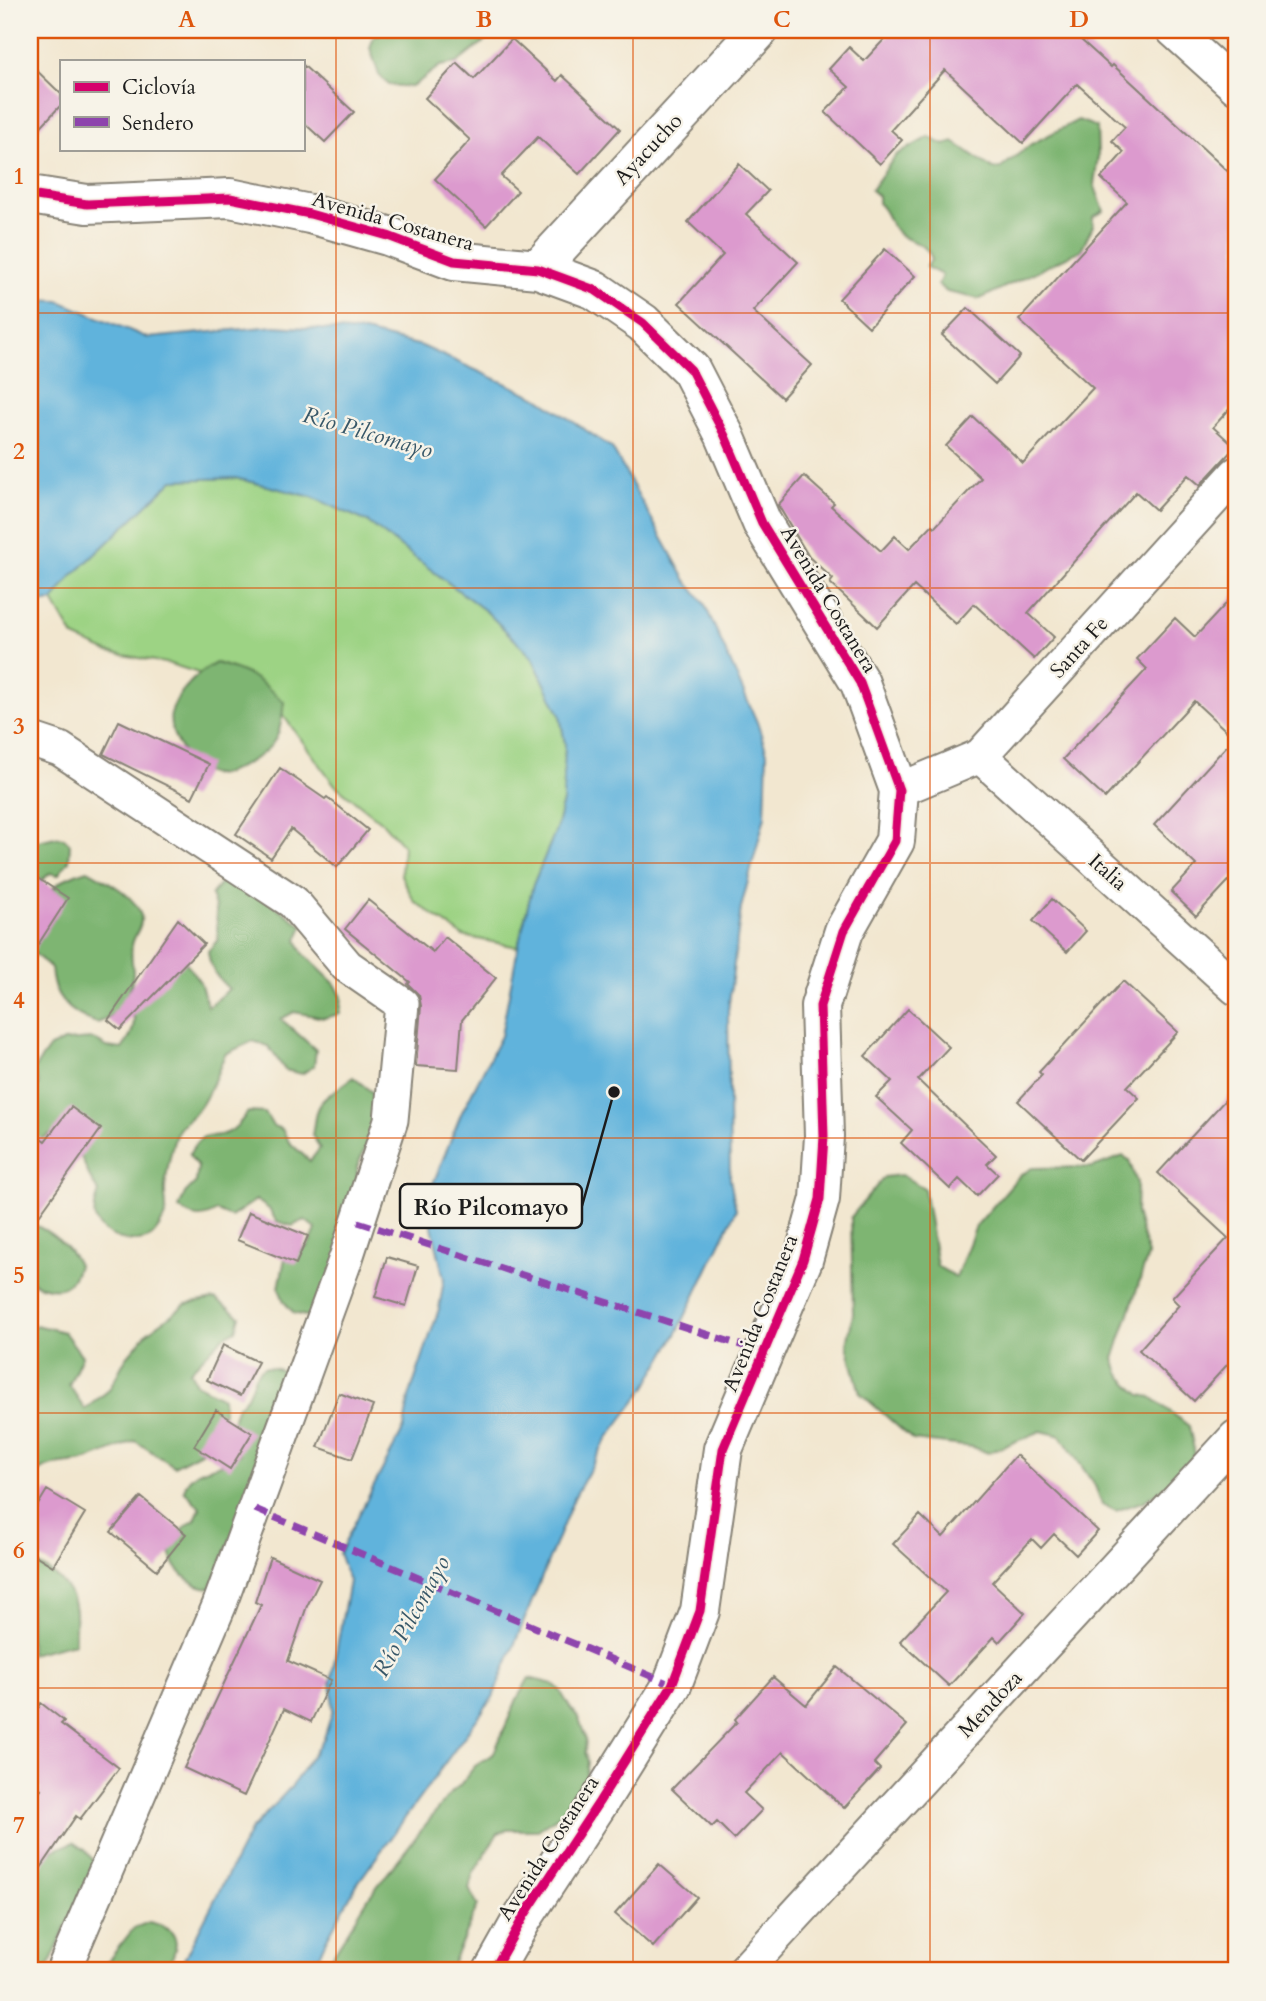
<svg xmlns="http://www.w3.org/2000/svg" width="1266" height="2001" font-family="Cardo,serif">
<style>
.green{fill:#9dd384;stroke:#5c7850;stroke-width:2}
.forest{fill:#7eb572;stroke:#4d6847;stroke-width:2}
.water{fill:#61b3dc;stroke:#3e687c;stroke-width:2}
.building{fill:#dc9ace}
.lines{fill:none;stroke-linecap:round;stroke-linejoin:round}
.minor-casing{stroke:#878276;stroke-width:37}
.tertiary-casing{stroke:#878276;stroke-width:42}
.minor{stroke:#fff;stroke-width:33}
.tertiary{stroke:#fff;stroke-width:38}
.quiet{stroke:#8e44ad;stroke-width:7;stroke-dasharray:14 7;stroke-linecap:butt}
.cycleway-casing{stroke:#f7f3e8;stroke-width:13}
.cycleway{stroke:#d6006c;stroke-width:9}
.grid{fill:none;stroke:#de560d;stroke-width:2;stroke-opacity:0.55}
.labels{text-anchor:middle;stroke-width:5;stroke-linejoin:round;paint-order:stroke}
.street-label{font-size:21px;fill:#1c1c1c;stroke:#f7f3e8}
.water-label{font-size:23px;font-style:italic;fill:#385869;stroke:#f7f3e8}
.leader{fill:none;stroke:#1c1c1c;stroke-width:2.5}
.callout-dot{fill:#1c1c1c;stroke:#f7f3e8;stroke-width:2.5}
.callout{fill:#f7f3e8;stroke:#1c1c1c;stroke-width:2.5}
.callout-label{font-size:23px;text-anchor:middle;font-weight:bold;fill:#1c1c1c}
.neatline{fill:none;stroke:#de560d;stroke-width:2.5}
.grid-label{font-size:23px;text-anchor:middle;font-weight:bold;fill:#de560d}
</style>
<rect width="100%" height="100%" fill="#f7f3e8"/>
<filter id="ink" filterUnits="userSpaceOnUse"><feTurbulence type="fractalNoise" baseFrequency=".0143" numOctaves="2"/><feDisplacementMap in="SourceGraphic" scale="14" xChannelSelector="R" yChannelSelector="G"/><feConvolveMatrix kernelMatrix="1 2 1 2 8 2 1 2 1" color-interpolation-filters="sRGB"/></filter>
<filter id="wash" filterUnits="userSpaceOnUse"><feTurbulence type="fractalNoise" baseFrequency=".00686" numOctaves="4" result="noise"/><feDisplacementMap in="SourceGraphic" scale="28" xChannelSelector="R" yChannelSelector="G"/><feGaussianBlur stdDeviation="1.57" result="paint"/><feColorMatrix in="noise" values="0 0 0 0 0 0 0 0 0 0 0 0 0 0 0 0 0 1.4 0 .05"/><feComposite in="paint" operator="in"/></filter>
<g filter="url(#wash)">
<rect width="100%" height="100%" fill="#f2e7d0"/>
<path class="green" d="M235 478 312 497 368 522 487 612 532 657 560 715 565 744 563 801 556 830 533 885 518 947 463 936 414 901 401 875 403 845 383 823 335 785 276 706 252 690 170 664 108 652 74 637 53 601 70 578 173 480Z"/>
<path class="forest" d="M388 30H499L457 63 440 66 412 87 389 85 379 75 370 48 374 36Z
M1078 120 1097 127 1098 157 1094 184 1104 211 1093 217V226L1081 250 980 299 947 292 938 285 942 275 926 267 932 259C925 240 909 244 897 232 888 223 888 211 878 203V196L871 190 896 155 929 137 944 145 954 142 993 169 1001 168 1031 144Z
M216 663C249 672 259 679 284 702 281 732 278 747 249 762 239 767 226 776 214 775 192 773 166 734 171 714 176 693 198 672 216 663Z
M55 837 64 838 70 844 69 861 58 875 50 873 30 891V843Z
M88 870C104 879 137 896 141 916 143 928 133 935 132 946 130 956 133 964 133 973 133 987 122 1007 111 1016 108 1020 101 1021 97 1023 70 1014 52 997 51 968L30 950V930C41 919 42 907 49 894 56 881 75 873 88 870Z
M229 873 303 926 297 940 303 953 335 984 342 997 340 1014 324 1018 294 1012 281 1019 316 1050 314 1066 302 1074 285 1070 268 1046 253 1041 225 1054C218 1072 211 1091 200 1107 194 1116 183 1122 178 1131 172 1141 166 1176 165 1188 164 1202 170 1211 161 1224 159 1228 154 1235 151 1237 134 1247 101 1237 95 1218 93 1210 96 1200 99 1192L91 1180 67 1124 40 1140 30 1141V1105L39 1083 33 1070 50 1047 64 1041 93 1039 107 1047 122 1049C132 1035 136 1026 133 1009L182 957 200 982 208 1007 229 989C216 977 210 969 208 951L218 940 216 910 211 895Z
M353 1077 378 1097 381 1112 357 1167 358 1198 353 1286 349 1301 339 1312 308 1317 294 1313 284 1302 279 1288 285 1258C303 1254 310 1246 316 1229L305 1220 292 1226 276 1221 269 1209 256 1200 231 1217 217 1211C202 1220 193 1219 179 1208L185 1193 196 1182 198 1167 189 1155C203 1127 207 1141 227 1133 236 1129 242 1120 248 1112L265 1113 273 1126 282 1129 289 1142 310 1161 320 1148 312 1135C314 1127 314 1115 318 1107 324 1095 343 1087 353 1077Z
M1123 1156 1129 1160 1137 1183 1136 1213 1148 1255 1114 1359 1120 1375 1135 1390 1141 1395 1151 1397 1189 1426 1195 1454 1179 1478 1144 1501 1116 1511 1102 1504 1095 1486 1061 1436 1041 1431 988 1453 973 1447 913 1440 860 1393 847 1345 853 1314 851 1217 884 1177 901 1175 924 1188 937 1266 956 1277 976 1226 1019 1176 1032 1168 1093 1167Z
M30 1223C50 1231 68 1245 78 1265 71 1293 53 1293 30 1281Z
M215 1299 240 1316 236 1330 223 1337 190 1371 196 1384 223 1398 224 1413 205 1438 201 1452 174 1466 135 1441C118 1447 100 1456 83 1461 62 1466 43 1460 30 1482V1329L36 1325 64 1332 82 1356 69 1385 85 1409 109 1390 126 1358 147 1333 186 1304Z
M264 1367C276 1367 285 1371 295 1378L211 1588C192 1588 171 1569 170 1549 170 1538 186 1525 195 1520L200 1508 184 1490C191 1463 223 1470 240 1454 234 1441 229 1424 236 1409 239 1404 244 1401 247 1396 253 1385 252 1374 264 1367Z
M33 1563C50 1569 71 1586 74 1605 77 1617 74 1631 75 1643L30 1654V1565Z
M529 1678 553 1684 559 1689 571 1709 579 1718 586 1740 585 1752 588 1762 585 1784 562 1813 538 1830H507L498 1833 473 1874 469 1889 478 1905 449 1971H323L369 1897 452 1791 459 1786 475 1766 494 1753 517 1699Z
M74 1842 85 1850 94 1862 47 1971H30V1863L33 1859Z
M149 1922C182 1929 181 1946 165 1971H100L134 1928Z"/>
<path class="water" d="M30 300 59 301 148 338 275 326 364 332 422 346 538 398 612 448 685 579 704 603 757 722 767 753 765 816 741 908 728 1011 730 1179 736 1210 678 1331 646 1387 607 1439 574 1498 493 1697 357 1884 325 1942 312 1971H178L250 1831 291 1787 324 1738 333 1710 331 1680 349 1581 339 1553 404 1428 409 1397 439 1309 444 1279 431 1222V1189L461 1114 501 1036 518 947 533 885 556 830 563 801 565 744 560 715 532 657 487 612 368 522 312 497 235 478 173 480 70 578 53 601 30 604Z"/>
<g id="blocks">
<path class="building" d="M893 30H1070L1111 67 1113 65 1236 179V402L1213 427 1235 447 1200 485 1188 475 1156 510 1136 492 1028 613 1054 637 1034 659 974 604 956 624 914 586 877 627 830 583 833 579 809 557 778 505 804 476 834 503 831 506 881 551 895 536 909 549 932 525 935 527 981 478 946 446 973 417 1023 463 1093 388 1019 320 1127 202 1101 178 1124 152 1112 141 1125 127 1077 84 1023 143 945 70 891 130 902 140 880 164 825 112 849 87 829 69 849 47 864 61Z
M512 39 557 81 562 75 620 129 579 174 538 137 501 176 518 191 486 226 435 179 470 140 425 98 457 63 474 79Z
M30 64 61 94V105L30 138Z
M303 65 354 112 325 142 303 122Z
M739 164 768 191 746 214 798 262 753 311 812 365 782 398 679 303 723 255 688 222Z
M885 249 915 276 869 327 839 299Z
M968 308 1020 356 995 384 942 335Z
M1236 593V873L1196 916 1171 892 1196 865 1154 825 1234 738 1194 701 1105 798 1063 759 1147 669 1137 659 1175 618 1195 637Z
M119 721 209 764 192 798 103 754Z
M280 768 325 799 327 797 368 830 337 867 291 829 271 858 236 834Z
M30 873 68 898 30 957Z
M1052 899 1086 931 1067 952 1033 921Z
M368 900 433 952 445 937 496 978 462 1020 458 1069 416 1066 421 1006 419 995 408 984 410 982 345 929Z
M178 919 204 944 120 1030 108 1020Z
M1123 981 1178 1032 1127 1087 1139 1098 1081 1160 1018 1101 1042 1075 1039 1072Z
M908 1009 949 1047 918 1080 996 1155 987 1164 998 1174 977 1196 959 1179 950 1189 901 1143 912 1130 876 1097 892 1081 865 1056Z
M1236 1088V1355L1194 1401 1139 1350 1179 1305 1172 1298 1228 1238 1158 1173Z
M71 1107 101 1129 30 1228V1130L45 1141Z
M249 1212 308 1236 296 1264 237 1240Z
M387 1257 418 1266 406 1306 375 1297Z
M223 1345 258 1362 240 1396 207 1380Z
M339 1393 373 1406 352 1459 318 1447Z
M216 1410 252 1433 230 1469 194 1446Z
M1016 1455 1098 1531 1076 1555 1054 1534 1041 1548 1032 1539 992 1582 1025 1613 999 1642 994 1637 949 1686 900 1641 946 1592 893 1544 920 1515 943 1537Z
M47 1490 85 1513 53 1566 30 1552V1518Z
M141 1497 186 1534 157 1570 111 1532Z
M270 1557 320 1580 307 1606 288 1661 331 1680 311 1722 284 1709 244 1796 184 1768 261 1605 255 1602Z
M837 1667 907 1725 874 1763 880 1769 844 1808 783 1752 744 1793 762 1810 734 1839 717 1822 712 1827 672 1789 737 1722 735 1719 773 1677 806 1705Z
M30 1700 39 1707 41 1703 64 1721 61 1724 119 1768 80 1819 76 1816 30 1884V1805L41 1789 30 1780Z
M659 1864 697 1897 653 1947 615 1914Z"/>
</g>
</g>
<g filter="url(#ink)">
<use href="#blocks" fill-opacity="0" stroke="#878276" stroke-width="2"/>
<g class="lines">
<defs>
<path id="minor" d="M1173 30 1236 87
M30 739 60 749 293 902 347 966 402 1004 391 1120 346 1258 219 1606 63 1971
M980 756 1236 988
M899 790 980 756 1236 474
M744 1971 1236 1437"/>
<path id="tertiary" d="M30 195 87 204 230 198 310 214 388 236 454 261 538 269 595 290 643 323 691 370 725 436 762 523 860 683 899 790 895 841 844 931 820 1006 824 1136 820 1199 803 1260 723 1449 700 1611 672 1685 599 1802 524 1916 493 1971
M538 269 759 30"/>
</defs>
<use href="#minor" class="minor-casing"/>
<use href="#tertiary" class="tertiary-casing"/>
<use href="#minor" class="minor"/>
<use href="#tertiary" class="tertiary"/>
<path class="quiet" d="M358 1222 765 1353
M255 1509 672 1685"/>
<defs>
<path id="cycleway" d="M30 195 87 204 230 198 310 214 388 236 454 261 538 269 595 290 643 323 691 370 725 436 762 523 860 683 899 790 895 841 844 931 820 1006 824 1136 820 1199 803 1260 723 1449 700 1611 672 1685 599 1802 524 1916 493 1971"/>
</defs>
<use href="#cycleway" class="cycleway-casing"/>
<use href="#cycleway" class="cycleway"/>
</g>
</g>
<path class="grid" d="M336 30V1971M633 30V1971M930 30V1971M30 313H1236M30 588H1236M30 863H1236M30 1138H1236M30 1413H1236M30 1688H1236"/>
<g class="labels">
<g class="street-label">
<text transform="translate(648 149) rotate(-47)" y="7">Ayacucho</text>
<text transform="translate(393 221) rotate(16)" y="7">Avenida Costanera</text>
<text transform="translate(829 599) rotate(59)" y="7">Avenida Costanera</text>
<text transform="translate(1079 647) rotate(-48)" y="7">Santa Fe</text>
<text transform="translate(1108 872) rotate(42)" y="7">Italia</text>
<text transform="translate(760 1313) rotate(-68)" y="7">Avenida Costanera</text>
<text transform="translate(990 1704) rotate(-47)" y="7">Mendoza</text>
<text transform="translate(548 1848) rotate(-57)" y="7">Avenida Costanera</text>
</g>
<g class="water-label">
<text transform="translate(368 432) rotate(16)" y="8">Río Pilcomayo</text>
<text transform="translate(411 1616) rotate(-61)" y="8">Río Pilcomayo</text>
</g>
</g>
<path class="leader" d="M614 1092L582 1206"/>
<circle class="callout-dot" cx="614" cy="1092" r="7"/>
<rect class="callout" x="400" y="1184" width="182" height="44" rx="7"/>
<g class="callout-label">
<text x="491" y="1215">Río Pilcomayo</text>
</g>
<rect width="1266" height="2001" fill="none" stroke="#f7f3e8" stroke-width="77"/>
<rect x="60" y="60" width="245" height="91" fill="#f7f3e8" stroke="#9f9d96" stroke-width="2"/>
<rect x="74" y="82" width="35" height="10" fill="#d6006c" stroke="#9f9d96" stroke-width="2"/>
<text x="122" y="94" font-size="21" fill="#1c1c1c">Ciclovía</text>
<rect x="74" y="117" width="35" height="10" fill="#8e44ad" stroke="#9f9d96" stroke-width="2"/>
<text x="122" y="130" font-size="21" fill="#1c1c1c">Sendero</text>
<rect x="38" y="38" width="1190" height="1924" class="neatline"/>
<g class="grid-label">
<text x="187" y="27">A</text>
<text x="484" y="27">B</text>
<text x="782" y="27">C</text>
<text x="1079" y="27">D</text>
<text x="19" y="184">1</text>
<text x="19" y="459">2</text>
<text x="19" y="734">3</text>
<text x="19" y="1008">4</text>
<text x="19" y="1283">5</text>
<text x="19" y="1558">6</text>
<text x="19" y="1833">7</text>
</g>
</svg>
